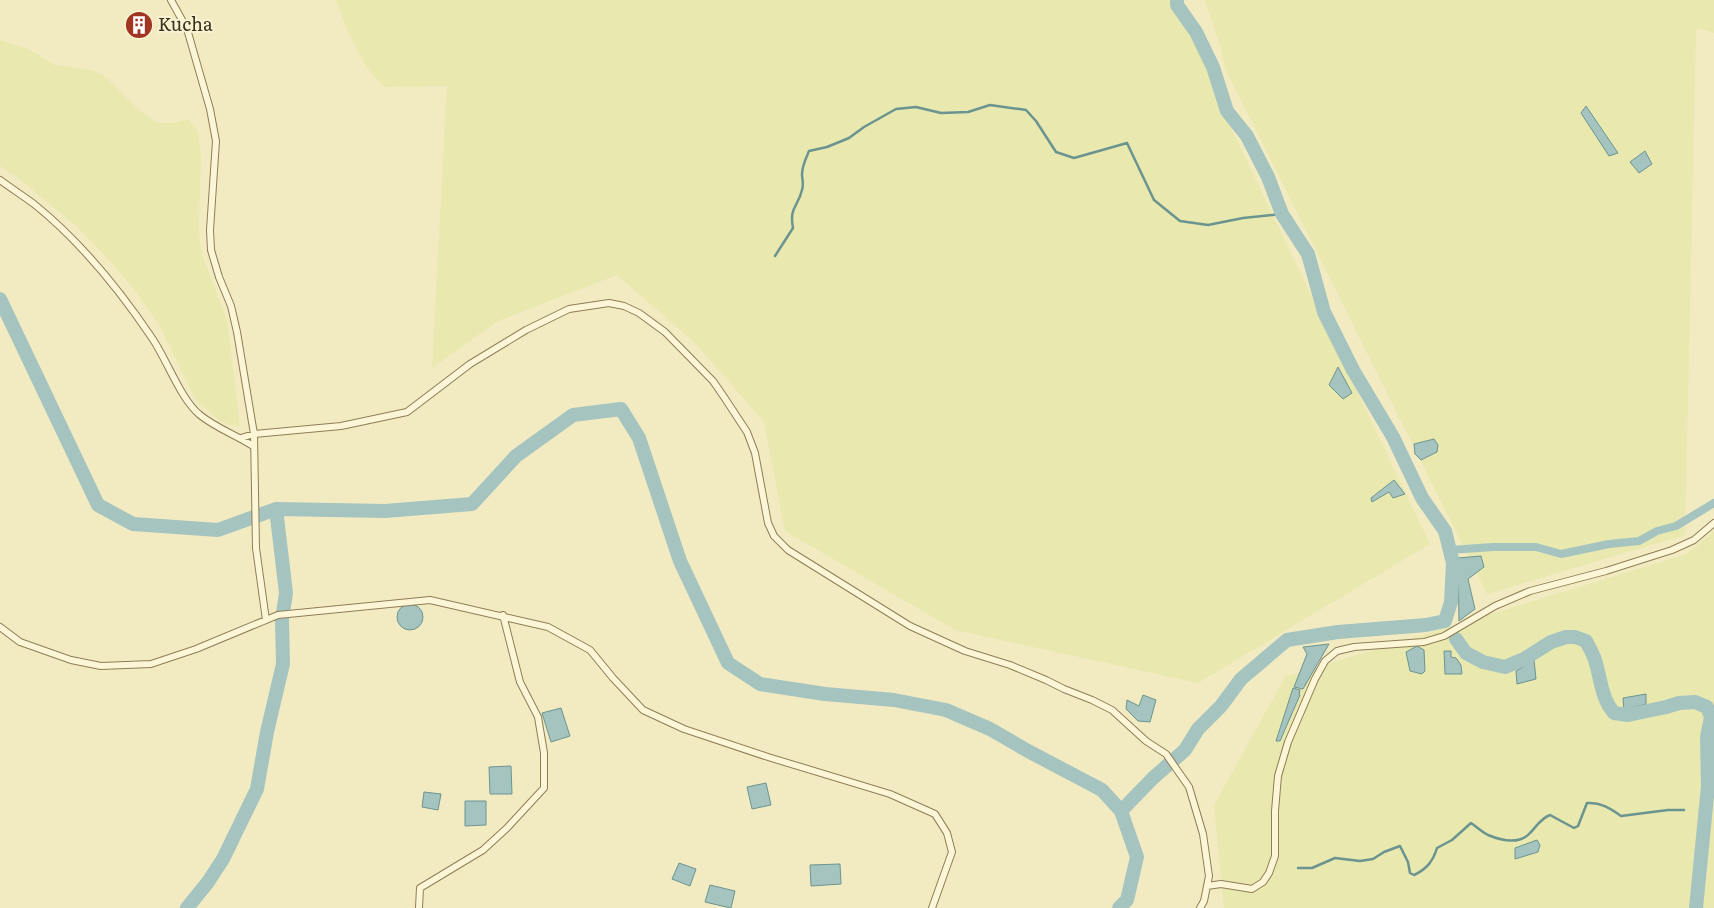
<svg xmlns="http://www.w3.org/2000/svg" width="1714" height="908" font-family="Literata,serif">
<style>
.farmland{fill:#e8e8af}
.water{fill:#a5c4c0;stroke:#6b9490}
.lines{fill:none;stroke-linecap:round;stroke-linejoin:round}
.stream{stroke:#6b9490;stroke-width:2.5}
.canal{stroke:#a5c4c0;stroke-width:8}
.river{stroke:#a5c4c0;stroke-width:14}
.street-casing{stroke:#8e7d57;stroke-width:8}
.street{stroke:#fcf6d7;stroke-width:6}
.labels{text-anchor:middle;stroke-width:4;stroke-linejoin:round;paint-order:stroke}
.poi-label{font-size:18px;fill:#3c311d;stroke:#f8f3d3;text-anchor:start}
</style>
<rect width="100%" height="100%" fill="#f2ebc2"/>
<path class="farmland" d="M336 0H1172L1178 14 1201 55 1226 117 1430 544 1198 683 955 630 785 531 764 422 696 344 617 275 498 321 432 368 447 86 385 87 374 77 364 63 348 32Z
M1205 0H1714V33L1698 28 1696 33 1685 535 1487 594 1225 68 1219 42Z
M0 40 29 49 54 65 93 70 107 78 138 109 157 123H173L188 119 198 131 201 153 199 226 200 243 204 260 227 320 240 426 230 425 219 420 196 400 159 325 133 288 109 260 76 226 18 178 0 166Z
M1714 531V908H1224L1214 805 1285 677 1687 554Z"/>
<path class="water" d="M1586 106 1618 153 1609 156 1581 113Z
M1645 151 1652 164 1639 173 1630 162Z
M1338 367 1352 393 1343 399 1329 385Z
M1434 439 1438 445 1437 452 1421 460 1415 454 1414 444Z
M1394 480 1405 494 1393 498 1389 492 1372 502 1371 498Z
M1481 556 1484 567 1468 579 1475 609 1459 621 1458 558Z
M397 617a13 13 0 1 1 26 0a13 13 0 1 1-26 0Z
M1329 644 1303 689 1294 687 1307 654 1303 647Z
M1417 646 1424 650 1425 671 1422 674 1410 671 1406 652Z
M1444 651H1451V657L1456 658 1461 665 1462 674H1445Z
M1534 660 1536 679 1517 684 1516 671Z
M1293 688 1300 690 1299 695H1300L1280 741H1276Z
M1646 694V704L1624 710 1623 698Z
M1143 695 1156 700 1150 722 1138 721 1126 709 1127 700 1139 706Z
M561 708 570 736 551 742 542 713Z
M511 766 512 794H490L489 767Z
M766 783 771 805 752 809 747 787Z
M424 792 441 794 438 810 422 807Z
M465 801H486V825L465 826Z
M1537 840 1540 845 1538 852 1515 859V848Z
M679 863 696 869 690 886 672 879Z
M840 864 841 884 811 886 810 865Z
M710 885 735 891 731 908 705 902Z"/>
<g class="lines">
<path class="stream" d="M775 256 793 228C789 207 798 207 802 190 804 184 802 179 802 174 802 166 806 158 809 151L827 147 849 138 864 127 896 109 916 107 941 113 968 112 990 105 1026 110 1036 121 1056 152 1074 158 1127 143 1154 200 1180 221 1208 225 1243 218 1282 214
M1298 868H1312L1335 858 1360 861 1373 859 1384 852 1400 846 1408 862 1410 873 1414 875C1427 869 1433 861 1437 848L1452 840 1471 823C1477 827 1482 832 1488 835 1500 840 1519 845 1530 833 1537 826 1540 819 1550 815L1574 828 1578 826 1587 803C1600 802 1610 808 1621 816L1668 810H1684"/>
<path class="canal" d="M1450 550 1493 547H1536L1561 554 1609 544 1639 541 1657 531 1676 526 1714 503"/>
<path class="river" d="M0 299 98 505 133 524 218 530 276 509 385 511 472 504 516 456 573 415 621 409 639 438 680 561 728 663 760 684 825 694 894 700 946 710 990 729 1028 751 1102 790 1121 811 1137 857 1127 900 1119 908
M1456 639 1466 653 1483 662 1505 667 1524 659 1551 642 1566 637H1575L1586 641C1589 647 1593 654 1595 660 1601 679 1601 698 1614 713L1628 715 1666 707 1679 703 1695 702 1707 707 1711 717 1707 737 1708 786 1696 908
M1121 811 1153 778 1185 750 1198 729 1221 706 1241 679 1287 640 1338 632 1426 625 1445 621 1451 602 1453 563 1445 531 1422 498 1393 437 1353 370 1324 312 1308 254 1282 214 1268 177 1247 136 1227 111 1213 67 1196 32 1177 5V0
M187 908 208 882 223 859 257 789 267 732 283 664 282 620 286 593 276 509"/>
<defs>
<path id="street" d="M171 0 187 29 210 109 216 141 210 230 211 250 219 277 231 306 237 332 254 434 256 548 266 620
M0 180C11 188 23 196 34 204 80 241 119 289 152 338 167 360 181 400 200 415 216 428 236 435 253 446
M241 438 254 434 341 426 407 412 470 364 526 330 569 309 609 303 624 306 639 313 665 332 713 381 724 397 747 432 755 453 768 523 774 536 788 550 910 626 965 651 1010 665 1046 680 1064 689 1092 700 1112 710 1146 741 1166 754 1189 787 1203 834 1209 876 1204 901 1200 908
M0 627 20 642 71 660 101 666 151 664 196 649 278 615 430 600 548 627 590 650 613 678 643 710 684 729 768 757 890 794 935 814 947 833 952 852 932 908
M1207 886 1221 884 1252 889 1263 882 1269 873 1275 856V811L1278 776 1288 742 1315 679 1325 661 1337 651 1354 647 1424 642 1444 636 1495 606 1530 591 1606 571 1672 550 1694 540 1714 523
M419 908 420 888 483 850 507 828 544 788V753L538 717 520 682 503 615"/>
</defs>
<use href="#street" class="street-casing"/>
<use href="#street" class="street"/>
</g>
<defs>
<symbol id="building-disc" viewBox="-11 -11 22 22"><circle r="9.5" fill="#a23522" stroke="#f8f3d3"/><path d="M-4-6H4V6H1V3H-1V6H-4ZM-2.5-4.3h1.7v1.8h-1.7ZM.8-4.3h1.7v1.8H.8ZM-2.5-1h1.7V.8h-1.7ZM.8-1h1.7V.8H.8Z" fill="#fff"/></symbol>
</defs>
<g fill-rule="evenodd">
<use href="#building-disc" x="123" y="9" width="32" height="32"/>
</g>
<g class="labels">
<g class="poi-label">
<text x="158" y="31">Kucha</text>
</g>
</g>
</svg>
